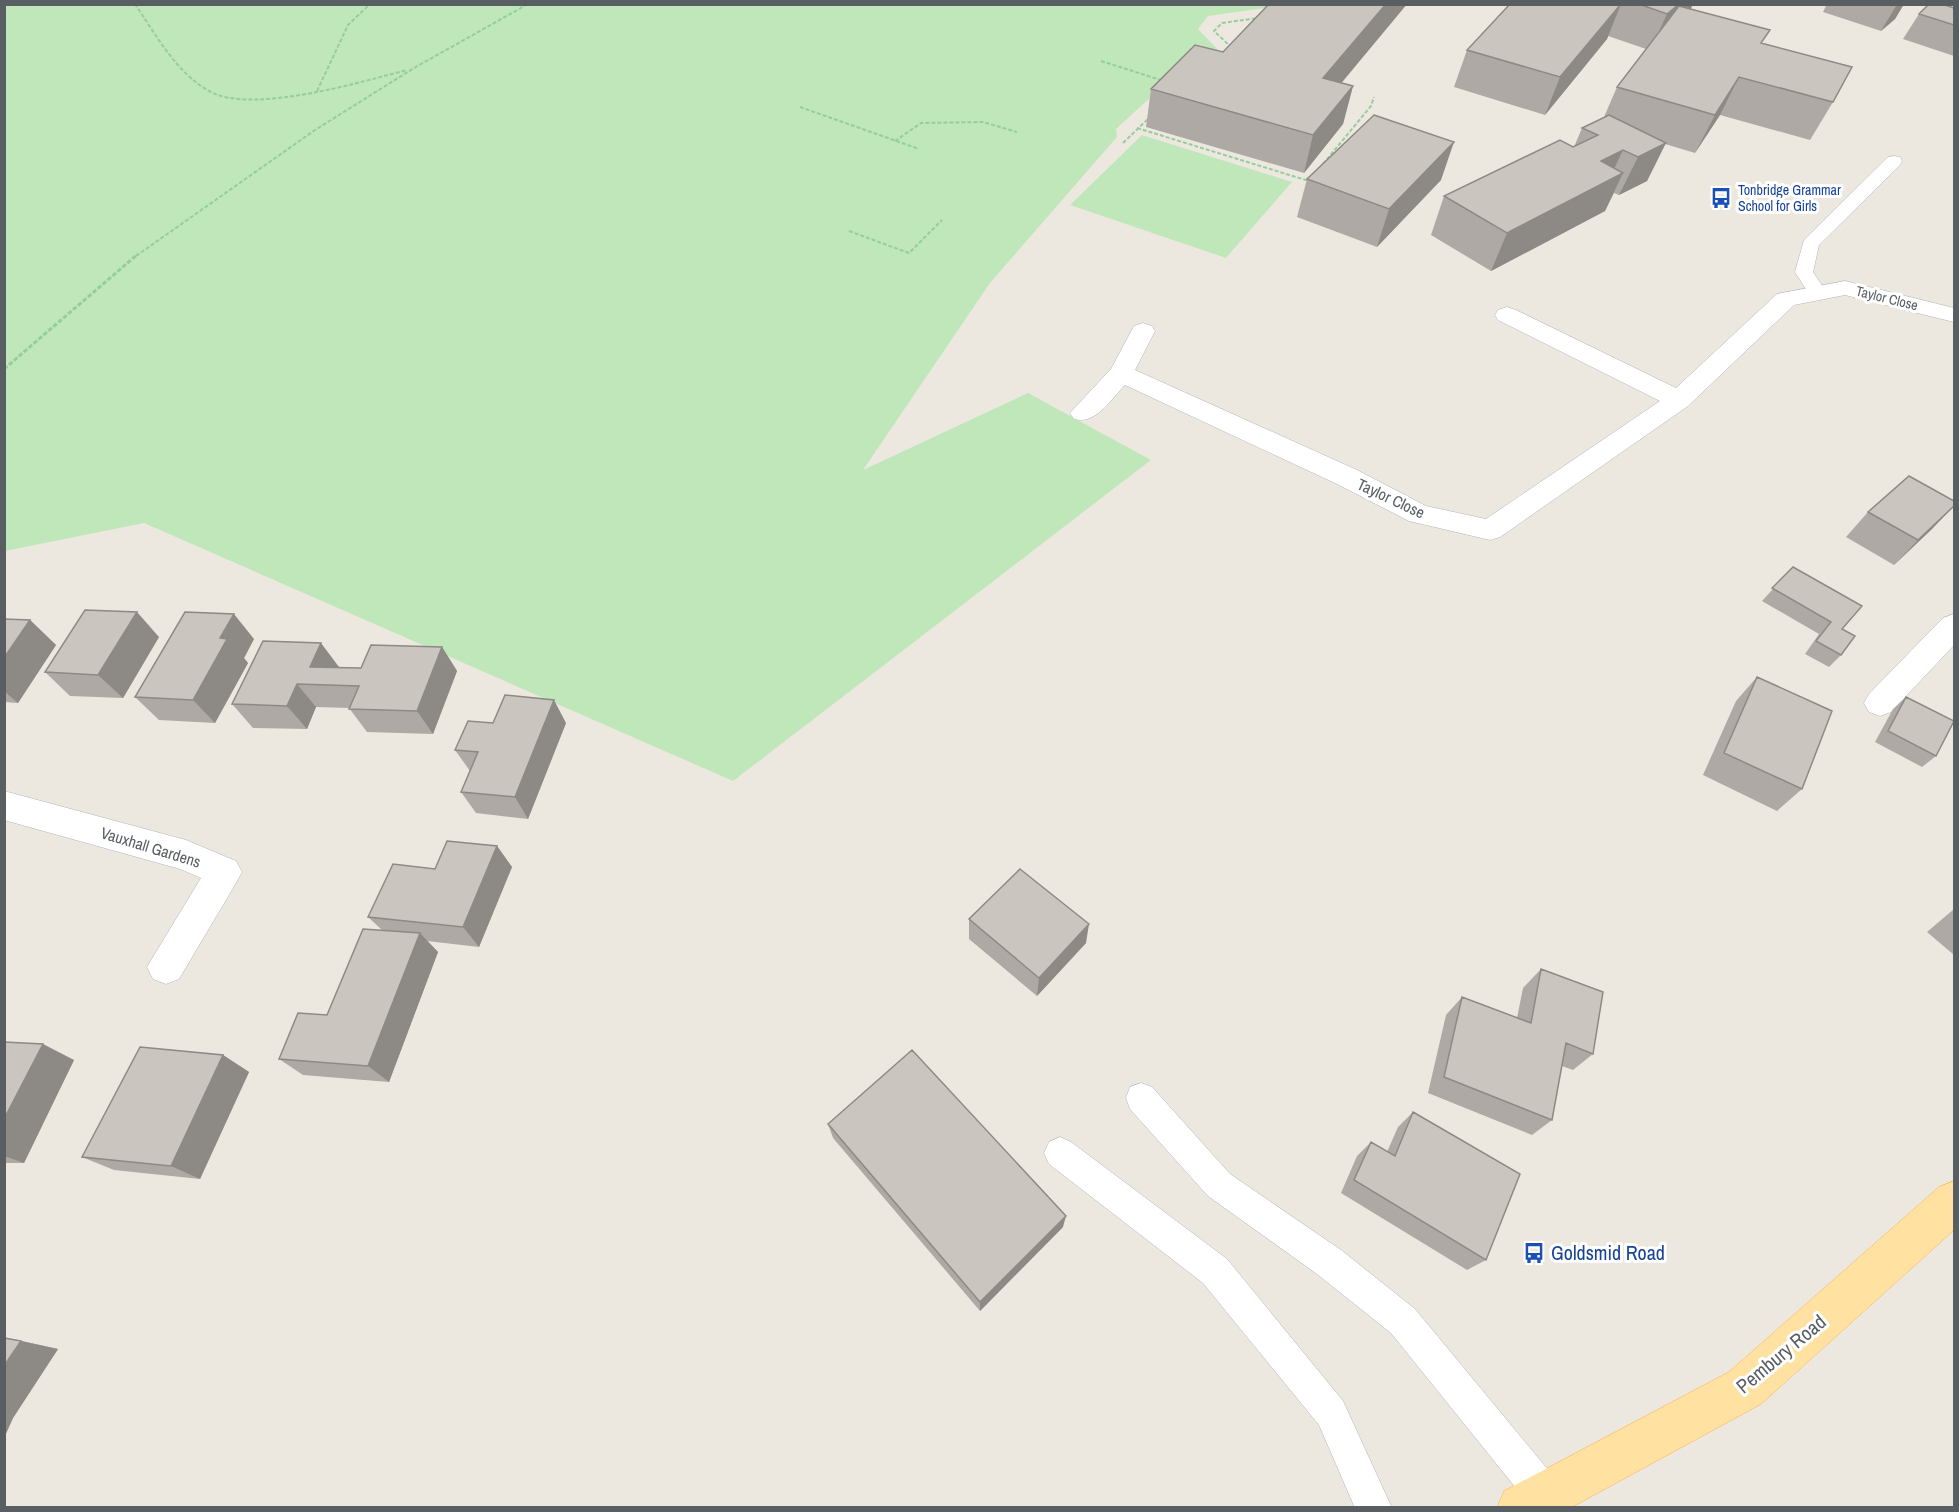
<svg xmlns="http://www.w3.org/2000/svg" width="1959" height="1512" font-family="'Archivo Narrow',sans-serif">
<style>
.green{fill:#c0e7b9}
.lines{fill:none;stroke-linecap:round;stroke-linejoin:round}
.lane-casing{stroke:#b1b5b9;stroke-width:1}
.street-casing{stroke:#b1b5b9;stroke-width:1}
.primary-casing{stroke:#fbaf4a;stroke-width:1}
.path-far1{stroke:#95ce9c;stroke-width:2;stroke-dasharray:4 2;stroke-linecap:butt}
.path{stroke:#95ce9c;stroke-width:3;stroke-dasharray:4.5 2;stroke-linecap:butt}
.lane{fill:#fff;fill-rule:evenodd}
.street{fill:#fff;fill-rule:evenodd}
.primary{fill:#ffe2a2;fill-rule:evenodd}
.wall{fill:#aea9a4}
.shaded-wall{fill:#8d8a86}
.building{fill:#cac5bf;stroke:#8d8a86;stroke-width:1.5}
.labels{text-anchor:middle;stroke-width:6;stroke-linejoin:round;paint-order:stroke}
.far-transit-label{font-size:14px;fill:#164399;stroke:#fff;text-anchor:start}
.far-street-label{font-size:14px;fill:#585e62;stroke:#fff}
.street-label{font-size:16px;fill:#585e62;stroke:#fff}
.near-transit-label{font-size:20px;fill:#164399;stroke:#fff;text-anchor:start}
.near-street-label{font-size:20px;fill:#585e62;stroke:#fff}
</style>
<rect width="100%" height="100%" fill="#ede8df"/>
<path class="green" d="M5 5H1267L1265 8 1208 16 1198 29 1224 56 1176 74 1116 129 1117 137 990 283 863 470 1028 393 1151 460 733 781 144 523 5 551Z
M1142 135 1292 182 1226 258 1070 205Z"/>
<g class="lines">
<defs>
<path id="lane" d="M1894 156 1900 157 1902 161 1900 165 1819 245 1813 272 1827 293 1825 297H1811L1795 272 1804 240 1888 157Z
M1141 1083 1152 1087 1230 1174 1341 1250 1415 1309 1558 1482 1563 1495 1558 1508H1532L1391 1333 1317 1274 1208 1196 1130 1109 1126 1098 1130 1087Z
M1060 1137 1071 1142 1227 1259 1343 1401 1392 1508H1355L1319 1425 1203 1283 1049 1164 1044 1153 1049 1142Z"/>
<path id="street" d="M1845 281 1954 308V322L1845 295 1794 305 1688 406 1500 537 1490 540 1409 521 1337 484 1125 385C1110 400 1096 425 1074 419L1070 413 1111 369 1134 326 1143 323 1152 326 1155 331 1135 370 1357 470 1426 506 1486 519 1660 401 1498 320 1495 315 1498 310 1507 307 1516 310 1676 388 1777 294Z
M1954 614V645L1891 712 1880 716 1869 712 1864 703 1869 694 1943 618Z
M4 791 186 840 236 861 242 872 236 883 179 979 166 984 153 979 147 967 201 878 180 869 4 820Z"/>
<path id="primary" d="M1954 1181V1230L1761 1404 1570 1508H1497L1504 1491 1729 1372 1939 1187Z"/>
</defs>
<use href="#lane" class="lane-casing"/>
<use href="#street" class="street-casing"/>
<use href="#primary" class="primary-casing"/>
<path class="path-far1" d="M135 4C156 35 178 76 213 93 256 113 361 82 407 70
M1232 48 1214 31 1222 23 1258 18
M1101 61 1164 81
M317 91 348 25 370 4
M800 107 919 149
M1137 128 1309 181
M895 141 921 123 983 122 1017 132
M1123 143 1151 116
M1323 164 1371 106 1374 97
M849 231 909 253 942 220
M136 256 315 130 414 68 528 4"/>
<path class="path" d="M4 369 138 254"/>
<use href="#lane" class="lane"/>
<use href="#street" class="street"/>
<use href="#primary" class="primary"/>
</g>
<path class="wall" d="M1407 4 1341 83 1353 86 1343 124 1304 173 1146 127 1151 89 1223 52Z
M1510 4H1693L1690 9 1763 44 1833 102 1810 140 1720 115 1695 153 1665 144 1647 181 1619 195 1614 193 1605 211 1491 271 1431 235 1444 196 1574 147 1582 128 1604 117 1617 87 1646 49 1608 36 1607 39 1545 115 1454 87 1467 50Z
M1827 4H1904L1895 19 1881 31 1823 12Z
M1954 8V56L1903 39 1919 14Z
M1307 179 1441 180 1377 247 1297 217Z
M1868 512 1933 528 1894 565 1846 537Z
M1793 567 1842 629 1841 655 1829 667 1805 654 1819 634 1762 601Z
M4 619 30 620 56 645 18 703 4 702Z
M159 637 123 698 70 696 45 672Z
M254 639 244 658 248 663 215 723 159 720 135 697Z
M442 647 457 671 433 734 367 732 349 708 316 707 307 729 253 728 232 704 339 667V668H361Z
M1757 677 1802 789 1777 811 1703 775 1736 701Z
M1906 697 1936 756 1922 767 1875 742 1893 709Z
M493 723H566L528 819 476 813 461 792 470 771 455 750Z
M497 846 512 867 479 947 427 941 438 952 389 1082 303 1075 279 1059 327 1015 382 930 368 917 435 869Z
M1954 909V955L1927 932Z
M969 919 1086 943 1037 996 969 939Z
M1541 969 1593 1054 1573 1070 1562 1066 1552 1120 1532 1135 1428 1093 1446 1015 1462 997 1517 1018 1523 988Z
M4 1042 74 1060 24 1163H4Z
M223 1055 249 1072 200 1179 114 1170 82 1157Z
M1413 1112 1486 1260 1467 1270 1341 1193 1357 1156 1371 1142 1387 1152 1398 1127Z
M828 1124 1063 1227 980 1311 833 1138Z
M4 1337 58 1349 13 1418 4 1438Z"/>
<path class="shaded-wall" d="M1386 4H1407L1314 116 1323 78Z
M1621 4 1607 39 1545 115 1560 77Z
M1679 4H1693L1684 24 1650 51 1667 14Z
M1898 4H1904L1895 19 1881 31 1896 6Z
M1739 77 1720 115 1695 153 1715 115Z
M1353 86 1343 124 1304 173 1313 135Z
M1454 142 1441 180 1377 247 1389 209Z
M1666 143 1647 181 1619 195 1638 157Z
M1623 150 1609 180 1623 173 1605 211 1491 271 1507 233 1601 161Z
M1954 506 1933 528 1894 565 1918 540Z
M137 612 159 637 123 698 98 675Z
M234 614 254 639 244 658 248 663 215 723 193 700 220 638Z
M30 620 56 645 18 703 4 691V658Z
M321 643 339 667 331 685 310 667Z
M442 647 457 671 433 734 417 711Z
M297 684 316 707 307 729 287 706Z
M554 700 566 723 528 819 515 797Z
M497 846 512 867 479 947 463 927Z
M1089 924 1086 943 1037 996 1039 978Z
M420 933 438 952 389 1082 368 1066Z
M43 1044 74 1060 24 1163 4 1156V1119Z
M223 1055 249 1072 200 1179 171 1166Z
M1066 1216 1063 1227 980 1311V1302Z
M21 1341 58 1349 13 1418 4 1438V1366Z"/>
<path class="building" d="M1269 4H1386L1323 78 1353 86 1313 135 1151 89 1195 45 1223 52Z
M1510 4H1621L1560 77 1467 50Z
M1639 4H1679L1667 14Z
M1929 4H1942L1954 8V25L1919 14Z
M1679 6 1770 30 1761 43 1852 67 1833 102 1739 77 1715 115 1617 87Z
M1374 115 1454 142 1389 209 1307 179Z
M1609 115 1666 143 1638 157 1623 150 1601 161 1623 173 1507 233 1444 196 1560 140 1573 147 1598 135 1582 128Z
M1909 476 1954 501V506L1918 540 1868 512Z
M1793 567 1862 606 1842 629 1855 636 1841 655 1816 641 1831 622 1772 588Z
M85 610 137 612 98 675 45 672Z
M185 612 234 614 220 638 227 639 193 700 135 697Z
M4 619 30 620 4 658Z
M263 641 321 643 310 667 361 668 371 645 442 647 417 711 349 709 359 686 297 684 287 706 232 704Z
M1757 677 1832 711 1802 789 1724 753Z
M505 695 554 700 515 797 461 792 478 752 455 750 468 721 493 723Z
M1906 697 1954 721 1936 756 1888 731Z
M447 841 497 846 463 927 368 917 393 864 435 869Z
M1020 869 1089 924 1039 978 969 919Z
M363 929 420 933 368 1066 279 1059 298 1013 327 1015Z
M1541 969 1603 992 1593 1054 1566 1043 1552 1120 1444 1077 1462 997 1531 1023Z
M4 1042 43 1044 4 1119Z
M140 1047 223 1055 171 1166 82 1157Z
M912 1050 1066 1216 980 1302 828 1124Z
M1413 1112 1520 1174 1486 1260 1354 1180 1371 1142 1395 1156Z
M4 1338 21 1341 4 1366Z"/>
<defs>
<symbol id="bus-bare" viewBox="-9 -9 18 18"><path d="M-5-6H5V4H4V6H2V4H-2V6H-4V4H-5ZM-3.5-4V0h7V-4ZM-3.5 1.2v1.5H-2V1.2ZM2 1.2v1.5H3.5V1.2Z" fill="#1a4fb4" stroke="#fff" stroke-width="2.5" paint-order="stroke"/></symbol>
</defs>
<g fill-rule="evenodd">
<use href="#bus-bare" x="1706" y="183" width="30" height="30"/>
<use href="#bus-bare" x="1519" y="1238" width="30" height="30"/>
</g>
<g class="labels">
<g class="far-transit-label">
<text x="1738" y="195">Tonbridge Grammar<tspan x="1738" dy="16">School for Girls</tspan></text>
</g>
<g class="far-street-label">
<text transform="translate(1887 298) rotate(14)" y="5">Taylor Close</text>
</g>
<g class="street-label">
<text transform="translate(1391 498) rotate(25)" y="6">Taylor Close</text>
<text transform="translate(151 847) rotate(17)" y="6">Vauxhall Gardens</text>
</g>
<g class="near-transit-label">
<text x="1551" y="1260">Goldsmid Road</text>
</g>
<g class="near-street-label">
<text transform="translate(1781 1354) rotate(-40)" y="7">Pembury Road</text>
</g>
</g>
<rect width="1959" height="1512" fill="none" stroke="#585e62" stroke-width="12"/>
</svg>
